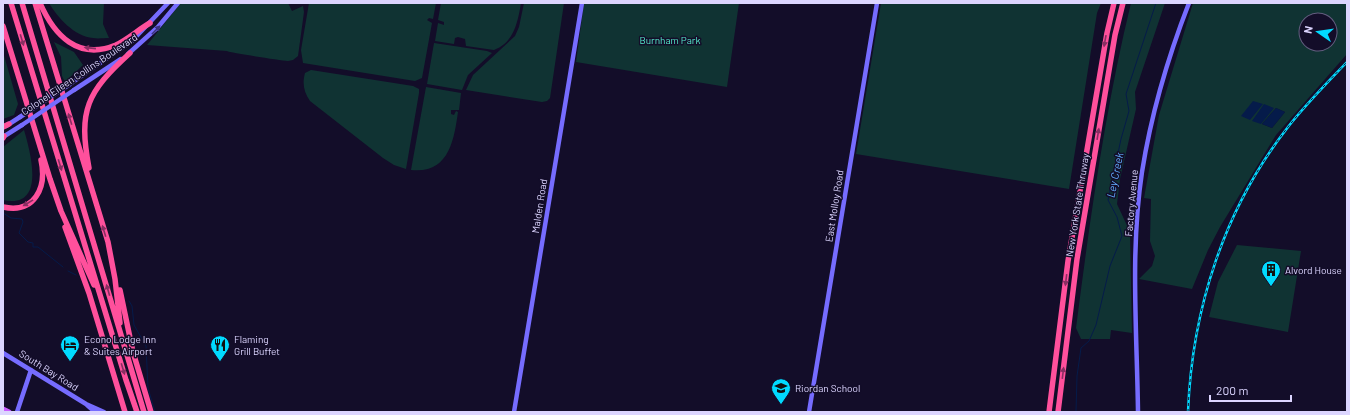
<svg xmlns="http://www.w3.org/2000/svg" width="1350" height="415" font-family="Barlow,sans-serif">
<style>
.green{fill:#103333;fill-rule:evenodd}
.water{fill:#051b4a}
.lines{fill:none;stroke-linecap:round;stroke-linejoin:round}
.stream{stroke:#051b4a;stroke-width:1}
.secondary{stroke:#766cff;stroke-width:4.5}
.primary{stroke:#c95cff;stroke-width:5}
.highway{stroke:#ff509c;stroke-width:5.5}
.rail-casing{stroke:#01daff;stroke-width:2.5}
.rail{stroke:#130d29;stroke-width:1;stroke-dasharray:3;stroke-linecap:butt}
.secondary-bridge{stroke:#766cff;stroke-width:4.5}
.oneway{fill:#3b337f}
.oneway2{fill:#892e62}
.labels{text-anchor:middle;stroke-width:3;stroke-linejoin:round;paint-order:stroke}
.park-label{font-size:10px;fill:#55ebcc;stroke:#130d29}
.street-label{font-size:10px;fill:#dcd5ff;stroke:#130d29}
.poi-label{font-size:10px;fill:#dcd5ff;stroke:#130d29;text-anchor:start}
.water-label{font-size:11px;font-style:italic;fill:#63b0ff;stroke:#130d29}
</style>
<rect width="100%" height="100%" fill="#130d29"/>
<path class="green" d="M49 3H104L103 24 109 38C104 38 98 39 93 38 75 37 57 17 49 3Z
M181 3H288L292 11 303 6 304 12 298 56 293 60 288 61C280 60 230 53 227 51L147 45Z
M309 3H436L433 19 429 18 427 20 432 23 422 78 415 81 303 63 301 50Z
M441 3H521C518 21 514 43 494 50L466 46 465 39 458 37 455 38 454 44 435 41 438 23 444 25V22L438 20Z
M524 3H564L550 98 547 101 542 102 466 90 473 75 515 36 519 27Z
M584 3H739L727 87 576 62Z
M881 3H1101L1097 13 1069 189 856 154Z
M1131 3H1165L1135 92 1136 109 1120 179 1117 204 1130 232 1132 333 1111 330 1110 339H1081L1076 328C1090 219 1105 110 1131 3Z
M1193 3H1347V54L1276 135 1220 227 1208 250 1192 289 1139 279 1152 266 1155 256 1150 241 1151 199 1144 198 1159 115ZM1306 20H1330V44H1306ZM1276 108 1285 112 1272 128 1262 124Z
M54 42 74 52 83 65 65 82 62 76 61 57Z
M434 43 487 51 492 53 468 75 462 90 427 84Z
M3 52 18 104 14 115 3 119Z
M311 70 413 86 419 89V93L406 169 394 165 383 158 310 101C304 92 302 84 305 73Z
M426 87 461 93 459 110H451V114L454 115 456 111 458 112C454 140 449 174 411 170Z
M24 130C31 154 46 209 3 200V147Z
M1237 245 1301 251 1288 332 1209 317 1218 282Z"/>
<path class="water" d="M1253 101 1263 104 1250 120 1241 116Z
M1264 104 1274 108 1261 124 1252 121Z
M1276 108 1285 112 1272 128 1262 124Z"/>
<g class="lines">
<path class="stream" d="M3 213 11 218 22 219 23 222 19 233 28 242 33 243V247H38L63 267
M68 271 76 275
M129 301 132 306 134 325 146 346 148 388 155 412
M1076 412 1077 376 1081 348 1089 341 1096 325 1110 266 1122 236 1117 217 1108 200 1121 139 1129 111 1126 94 1156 3"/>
<path class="secondary" d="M128 54 158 27 178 3
M70 84 132 41 168 3
M74 90 121 59
M6 126 20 117
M3 137 22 125
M3 353 86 404 104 412
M87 405 95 412
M17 412 31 370
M514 412 582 3
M809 412 877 3
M1138 412C1137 333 1130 251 1142 172 1151 115 1168 57 1189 3"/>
<path class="primary" d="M3 409 9 412"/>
<path class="highway" d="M11 3 126 380 137 412
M22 3 144 412
M35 3 108 242 115 279 120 323
M40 3C54 35 78 61 116 45 128 39 138 30 150 23
M3 26 50 179 61 211 94 285
M3 127 9 124
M3 138 4 136
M89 168C78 110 87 92 130 53
M3 207C35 214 47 187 41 160
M65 227 89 293 125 412
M120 290 133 352 151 412
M1049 412 1068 261 1107 33 1114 3
M1058 412 1077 259 1115 35 1123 3"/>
<defs>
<path id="rail" d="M1188 412C1192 309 1224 209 1288 127 1306 104 1327 83 1347 62"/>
</defs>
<use href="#rail" class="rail-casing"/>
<use href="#rail" class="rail"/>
<path class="secondary-bridge" d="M20 117 70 84
M22 125 74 90"/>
</g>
<defs><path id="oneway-solid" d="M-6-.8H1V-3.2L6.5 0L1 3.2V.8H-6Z"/></defs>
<use class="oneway" href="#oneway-solid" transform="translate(156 30) rotate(-46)"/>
<g class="oneway2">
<use href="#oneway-solid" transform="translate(22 40) rotate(73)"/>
<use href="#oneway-solid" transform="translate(1105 41) rotate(100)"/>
<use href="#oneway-solid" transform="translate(90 48) rotate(-174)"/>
<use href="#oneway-solid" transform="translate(70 119) rotate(-107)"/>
<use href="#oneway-solid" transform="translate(1098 134) rotate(-81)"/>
<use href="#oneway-solid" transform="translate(60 165) rotate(73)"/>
<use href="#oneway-solid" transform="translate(28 203) rotate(149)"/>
<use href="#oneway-solid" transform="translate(104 231) rotate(-107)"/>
<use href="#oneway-solid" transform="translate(1066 280) rotate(97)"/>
<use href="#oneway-solid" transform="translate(108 290) rotate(-106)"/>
<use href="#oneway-solid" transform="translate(123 369) rotate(73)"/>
<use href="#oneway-solid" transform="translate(1063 373) rotate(-83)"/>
</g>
<defs>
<symbol id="building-pin" viewBox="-11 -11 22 30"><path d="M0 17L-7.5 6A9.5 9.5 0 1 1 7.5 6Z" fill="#01daff" stroke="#130d29"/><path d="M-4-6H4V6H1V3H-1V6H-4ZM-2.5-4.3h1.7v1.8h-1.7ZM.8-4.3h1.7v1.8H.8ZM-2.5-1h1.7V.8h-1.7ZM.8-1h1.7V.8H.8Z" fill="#111"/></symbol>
<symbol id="hotel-pin" viewBox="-11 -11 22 30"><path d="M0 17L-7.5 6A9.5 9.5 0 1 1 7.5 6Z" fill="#01daff" stroke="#130d29"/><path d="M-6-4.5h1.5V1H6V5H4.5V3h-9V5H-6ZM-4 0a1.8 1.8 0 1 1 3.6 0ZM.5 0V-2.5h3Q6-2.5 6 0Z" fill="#111"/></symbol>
<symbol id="restaurant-pin" viewBox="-11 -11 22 30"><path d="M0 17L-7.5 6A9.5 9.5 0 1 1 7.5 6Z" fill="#01daff" stroke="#130d29"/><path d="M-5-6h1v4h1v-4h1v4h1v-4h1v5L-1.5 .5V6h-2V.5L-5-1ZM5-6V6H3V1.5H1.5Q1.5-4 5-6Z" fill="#111"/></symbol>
<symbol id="school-pin" viewBox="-11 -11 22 30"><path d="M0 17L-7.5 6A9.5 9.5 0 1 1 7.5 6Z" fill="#01daff" stroke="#130d29"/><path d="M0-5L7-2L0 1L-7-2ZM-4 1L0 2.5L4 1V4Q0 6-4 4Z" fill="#111"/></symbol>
</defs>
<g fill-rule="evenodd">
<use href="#building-pin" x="1260" y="259" width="22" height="30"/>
<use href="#hotel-pin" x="59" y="334" width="22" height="30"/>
<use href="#restaurant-pin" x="209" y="334" width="22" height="30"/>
<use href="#school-pin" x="770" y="377" width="22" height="30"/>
</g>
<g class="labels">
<g class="park-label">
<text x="670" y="44">Burnham Park</text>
</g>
<g class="street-label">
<text transform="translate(79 74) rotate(-34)" y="4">Colonel Eileen Collins Boulevard</text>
<text transform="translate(1131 203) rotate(-85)" y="4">Factory Avenue</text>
<text transform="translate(1077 205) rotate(-81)" y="4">New York State Thruway</text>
<text transform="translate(539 206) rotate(-81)" y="4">Malden Road</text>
<text transform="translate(834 206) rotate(-81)" y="4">East Molloy Road</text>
<text transform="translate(49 370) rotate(32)" y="4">South Bay Road</text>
</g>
<g class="poi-label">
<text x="1285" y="274">Alvord House</text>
<text x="84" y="343">Econo Lodge Inn<tspan x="84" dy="12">&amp; Suites Airport</tspan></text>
<text x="234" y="343">Flaming<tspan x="234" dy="12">Grill Buffet</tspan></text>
<text x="795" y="392">Riordan School</text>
</g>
<g class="water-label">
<text transform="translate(1115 175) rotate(-78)" y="4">Ley Creek</text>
</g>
</g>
<rect width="1350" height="415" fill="none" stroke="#dcd5ff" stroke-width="8"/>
<g transform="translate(1318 32) rotate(283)"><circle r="19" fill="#130d29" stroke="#635d7f"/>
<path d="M0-3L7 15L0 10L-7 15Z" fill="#01daff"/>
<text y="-6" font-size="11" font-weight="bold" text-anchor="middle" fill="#dcd5ff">N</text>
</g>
<path d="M1210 395v6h81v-6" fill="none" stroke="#dcd5ff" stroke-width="2"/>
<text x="1216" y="395" font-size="12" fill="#dcd5ff" stroke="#130d29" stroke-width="3" paint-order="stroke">200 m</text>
</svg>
